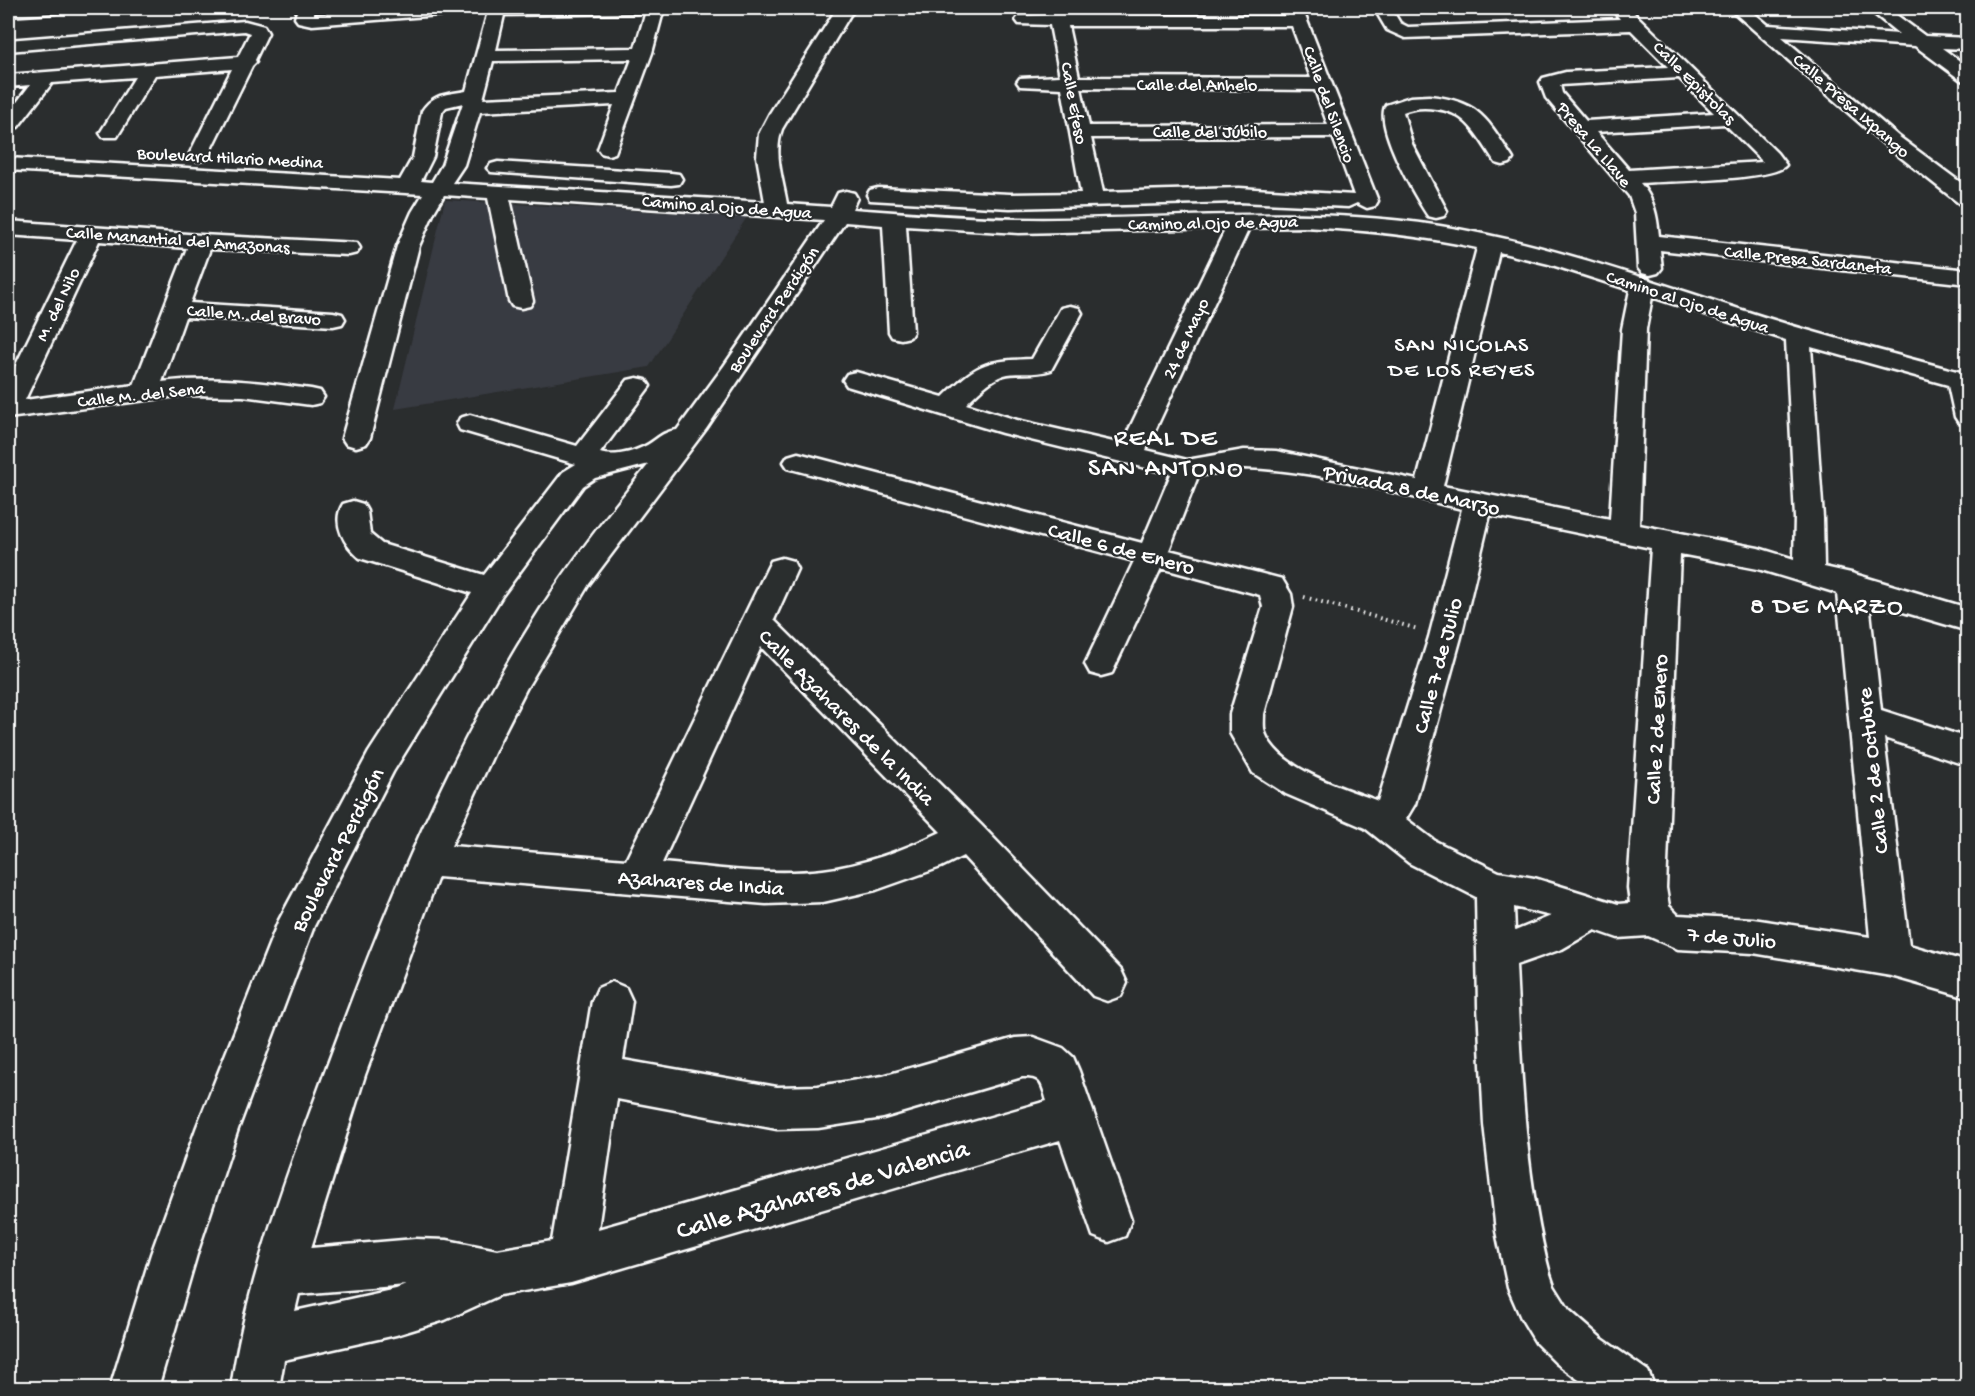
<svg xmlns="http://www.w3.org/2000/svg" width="1975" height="1396" font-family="'Gochi Hand',sans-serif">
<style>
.built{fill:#393b42}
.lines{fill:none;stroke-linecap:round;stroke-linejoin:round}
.minor-casing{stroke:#fff;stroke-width:5}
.path{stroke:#fff;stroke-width:4;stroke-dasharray:1.5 4.5;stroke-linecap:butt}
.minor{fill:#2a2d2e;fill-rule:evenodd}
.labels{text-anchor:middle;stroke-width:4.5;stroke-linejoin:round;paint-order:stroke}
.far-street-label{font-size:18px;fill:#fff;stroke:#2a2d2e}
.far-quarter-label{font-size:22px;letter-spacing:1.5px;fill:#fff;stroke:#2a2d2e}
.street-label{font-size:22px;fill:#fff;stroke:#2a2d2e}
.quarter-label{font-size:26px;letter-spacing:1.5px;fill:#fff;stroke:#2a2d2e}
.near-street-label{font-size:27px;fill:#fff;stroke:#2a2d2e}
</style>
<rect width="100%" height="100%" fill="#2a2d2e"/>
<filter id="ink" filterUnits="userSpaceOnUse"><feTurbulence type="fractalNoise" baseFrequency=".0167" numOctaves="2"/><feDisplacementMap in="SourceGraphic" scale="12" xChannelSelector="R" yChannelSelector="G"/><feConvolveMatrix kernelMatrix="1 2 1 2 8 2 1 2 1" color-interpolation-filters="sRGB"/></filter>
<g filter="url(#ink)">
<path class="built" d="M445 200 747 217 649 367 395 409Z"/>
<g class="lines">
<defs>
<path id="minor" d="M8 8H63L60 12 54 13 8 16Z
M298 8H314V15L404 8H474L471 12 465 13 312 25 298 22 295 18Z
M489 8H645L642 12 636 13 504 15 496 50 635 48 647 8H664L652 53 615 153 608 155 601 153 598 149 614 105 480 112 464 165 452 183 765 202 757 157 759 134 770 113 837 8H857L850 15 782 129C773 154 783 179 787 204L831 207 838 193 846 191 854 193 857 198 852 209C907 213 963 218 1018 219 1159 221 1300 204 1440 226 1542 242 1642 278 1742 310 1816 334 1892 354 1968 374V425L1959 423 1955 417 1948 385 1811 347 1823 518 1824 567 1851 573 1968 608V631L1869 602 1881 710 1968 738V766L1884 738 1909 945 1968 962V998L1891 976 1753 953 1678 949 1648 936 1618 938 1595 930 1562 949 1516 965C1521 1068 1524 1175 1550 1274L1554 1286 1569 1310 1601 1338 1648 1371 1655 1388H1590L1556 1363 1536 1343 1521 1318 1508 1288 1496 1231 1484 1124 1478 1006 1476 897 1409 863 1365 828 1286 794 1253 773 1230 733V714L1263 607 1260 595 1161 568 1112 673 1101 676 1090 673 1085 664 1134 561 788 468 784 462 788 456 798 453 1142 543 1171 474 1002 433 847 386 843 380 847 374 856 372 943 397C978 363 984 361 1032 359L1061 308 1070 306 1079 308 1082 313 1051 370C1033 376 1017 371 1004 375 989 380 976 394 966 404L1017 420 1122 444 1226 228 1019 233 906 226 913 332 910 337 901 339 892 337 889 332 883 225 845 222 706 429 589 584 526 689 500 740 451 846 626 860 767 569 771 561 782 558 793 561 797 569 774 620 981 825 1121 970 1127 983 1121 996 1107 1001 1093 996 963 856 941 867 876 890 823 902 766 904 438 877 365 1075 311 1248 415 1239 447 1240 497 1250 552 1241 592 1001 598 988 612 982 626 988 632 1001 623 1060 777 1087 818 1086 883 1076 1015 1038 1033 1037 1063 1048 1073 1057 1079 1071 1131 1220 1125 1236 1109 1242 1093 1236 1060 1140 571 1283 500 1295 445 1320 396 1335 284 1360 279 1388H231C246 1286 283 1185 319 1088 378 926 441 767 533 621 568 565 608 514 649 464L595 478 583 486 502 596 393 772 314 926 238 1129 197 1254 158 1388H110L151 1254 196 1129 278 922 369 752 472 593 360 558C345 546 331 523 343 504L353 501 363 504 367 511 370 534 382 544 484 575 563 472 576 464 460 430 457 424 460 418 470 415 577 446 628 380 637 378 646 380 650 386 600 453C613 457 631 453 643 447 655 442 662 431 677 430L724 366 824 220 510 199 533 301 530 306 521 308 512 306 509 301 488 198 444 195 434 212 419 246 370 438 366 444 356 447 346 444 342 438 397 246 412 212 423 194 8 170V158L400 180 413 157 422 111C434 93 446 95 466 91ZM632 59 619 93 483 99 493 61ZM463 103 442 165 432 182 421 181 433 157 442 112 446 107ZM1304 227C1362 230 1420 235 1477 248L1417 480 1276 451 1244 450 1187 460 1146 450 1249 228ZM1499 252 1549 264 1630 290 1622 329 1610 519 1443 486ZM1652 297 1786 340 1795 518 1794 559 1758 548 1639 525 1646 329ZM1244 468C1318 470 1390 492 1462 509L1429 637 1378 801C1344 788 1279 770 1265 733 1263 727 1264 720 1264 714L1293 607 1291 594 1282 579 1169 550 1198 476ZM1490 515 1651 548 1628 888 1630 903 1618 904 1534 878 1499 872 1435 841 1406 819 1415 804 1461 637ZM1680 554 1758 569 1837 593 1870 937 1753 919 1678 915 1669 906 1666 888ZM761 647 941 832C904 850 864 865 823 870 770 876 715 868 662 863ZM1514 907 1551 916 1515 931ZM1022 1077C1042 1076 1042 1084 1047 1101L598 1229 617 1099 777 1129 818 1128 883 1118ZM406 1285 396 1289 295 1311 299 1294Z
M1048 8H1064L1066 15 1288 16 1286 8H1302L1378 201 1375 206 1367 208 1357 203 1348 207 1239 202 1010 208 870 200 867 195 870 190 878 188 1010 194 1081 193 1062 88 1020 86 1017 82 1020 78 1060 76 1050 25 1019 24 1016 20 1019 16 1048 15ZM1068 26H1292L1311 78 1079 77ZM1081 88 1315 90 1328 125 1089 126ZM1333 137 1354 195 1239 188 1103 192 1091 138Z
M1374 8H1391L1400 23 1408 27 1620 19 1611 8H1629L1777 153 1786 165C1774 181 1664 181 1640 183 1654 199 1657 215 1659 236L1968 270V284L1660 250 1662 268 1658 273 1650 275 1642 273 1638 268 1635 213 1629 196 1546 98 1540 82 1543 78 1566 72 1668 67 1631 30 1405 38 1387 30ZM1679 78 1714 113 1586 121 1562 93 1560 85ZM1725 124 1763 162 1629 170 1596 132Z
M1729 8H1748L1768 25 1899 34 1867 8H1887L1925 36 1968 38V49L1942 48 1968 67V82L1961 80 1915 46 1782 37 1898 136 1968 188V205L1960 204 1884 144Z
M245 21 264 26 268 33 255 60 256 62 252 66 206 159 199 161 192 159 189 155 232 69 155 75 117 137H103L100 133 135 77 52 83 18 127 8 128V114L30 85 8 87V75L238 57 250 33 244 31 8 51V40Z
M1429 96C1480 101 1487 119 1513 159L1510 163 1503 165 1496 163C1479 139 1468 112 1436 109 1424 107 1413 108 1403 112L1412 144 1447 211 1444 216 1436 218 1428 216C1416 198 1373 124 1386 105L1410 97Z
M498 162 671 173 679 174 682 179 679 184 671 185 491 172 487 168 491 164Z
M8 221 201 235 357 243 360 248 357 253 349 255 210 249 190 303 333 312 342 314 345 319 342 324 333 326 185 317 162 382C212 376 261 382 311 389L320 391 324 397 320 403 311 405 243 396 185 395 8 418V381L77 240 8 235ZM99 241 187 248 134 385 25 400Z"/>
</defs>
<use href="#minor" class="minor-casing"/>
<path class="path" d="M1304 597 1418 629"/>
<use href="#minor" class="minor"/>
</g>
</g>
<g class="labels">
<g class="far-street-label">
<text transform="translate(1695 82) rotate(45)" y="6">Calle Epistolas</text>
<text x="1197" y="90">Calle del Anhelo</text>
<text transform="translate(1075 103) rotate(79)" y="6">Calle Efeso</text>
<text transform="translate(1330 104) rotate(70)" y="6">Calle del Silencio</text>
<text transform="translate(1852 105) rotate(41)" y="6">Calle Presa Ixpango</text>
<text x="1210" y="137">Calle del Júbilo</text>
<text transform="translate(1595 144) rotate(50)" y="6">Presa La Llave</text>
<text transform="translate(230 157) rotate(3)" y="6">Boulevard Hilario Medina</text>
<text transform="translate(727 206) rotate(4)" y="6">Camino al Ojo de Agua</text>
<text transform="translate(1213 222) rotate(-1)" y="6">Camino al Ojo de Agua</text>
<text transform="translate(178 239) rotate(4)" y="6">Calle Manantial del Amazonas</text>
<text transform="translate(1808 259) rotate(6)" y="6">Calle Presa Sardaneta</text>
<text transform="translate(1688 301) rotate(18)" y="6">Camino al Ojo de Agua</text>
<text transform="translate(57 304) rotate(-64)" y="6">M. del Nilo</text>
<text transform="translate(773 309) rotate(-56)" y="6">Boulevard Perdigón</text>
<text transform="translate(254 314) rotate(4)" y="6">Calle M. del Bravo</text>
<text transform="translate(1185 338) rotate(-65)" y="6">24 de Mayo</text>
<text transform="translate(141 394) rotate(-6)" y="6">Calle M. del Sena</text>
</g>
<g class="far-quarter-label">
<text x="1462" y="351">SAN NICOLAS<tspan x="1462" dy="25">DE LOS REYES</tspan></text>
</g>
<g class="street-label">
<text transform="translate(1412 488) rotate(12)" y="8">Privada 8 de Marzo</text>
<text transform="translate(1122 547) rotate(15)" y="8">Calle 6 de Enero</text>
<text transform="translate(1436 665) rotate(-75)" y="8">Calle 7 de Julio</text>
<text transform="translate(848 716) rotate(45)" y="8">Calle Azahares de la India</text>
<text transform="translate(1655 729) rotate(-87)" y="8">Calle 2 de Enero</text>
<text transform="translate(1871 771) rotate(-96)" y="8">Calle 2 de Octubre</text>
<text transform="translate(336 849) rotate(-63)" y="8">Boulevard Perdigón</text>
<text transform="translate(701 881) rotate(4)" y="8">Azahares de India</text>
<text transform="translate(1732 936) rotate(5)" y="8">7 de Julio</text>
</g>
<g class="quarter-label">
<text x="1166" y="445">REAL DE<tspan x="1166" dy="30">SAN ANTONO</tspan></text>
<text x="1827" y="613">8 DE MARZO</text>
</g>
<g class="near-street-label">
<text transform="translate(822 1188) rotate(-16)" y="9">Calle Azahares de Valencia</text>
</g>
</g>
<rect width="1975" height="1396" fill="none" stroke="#2a2d2e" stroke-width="30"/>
<rect x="15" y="15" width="1945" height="1366" fill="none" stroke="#fff" stroke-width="2" filter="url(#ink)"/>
</svg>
